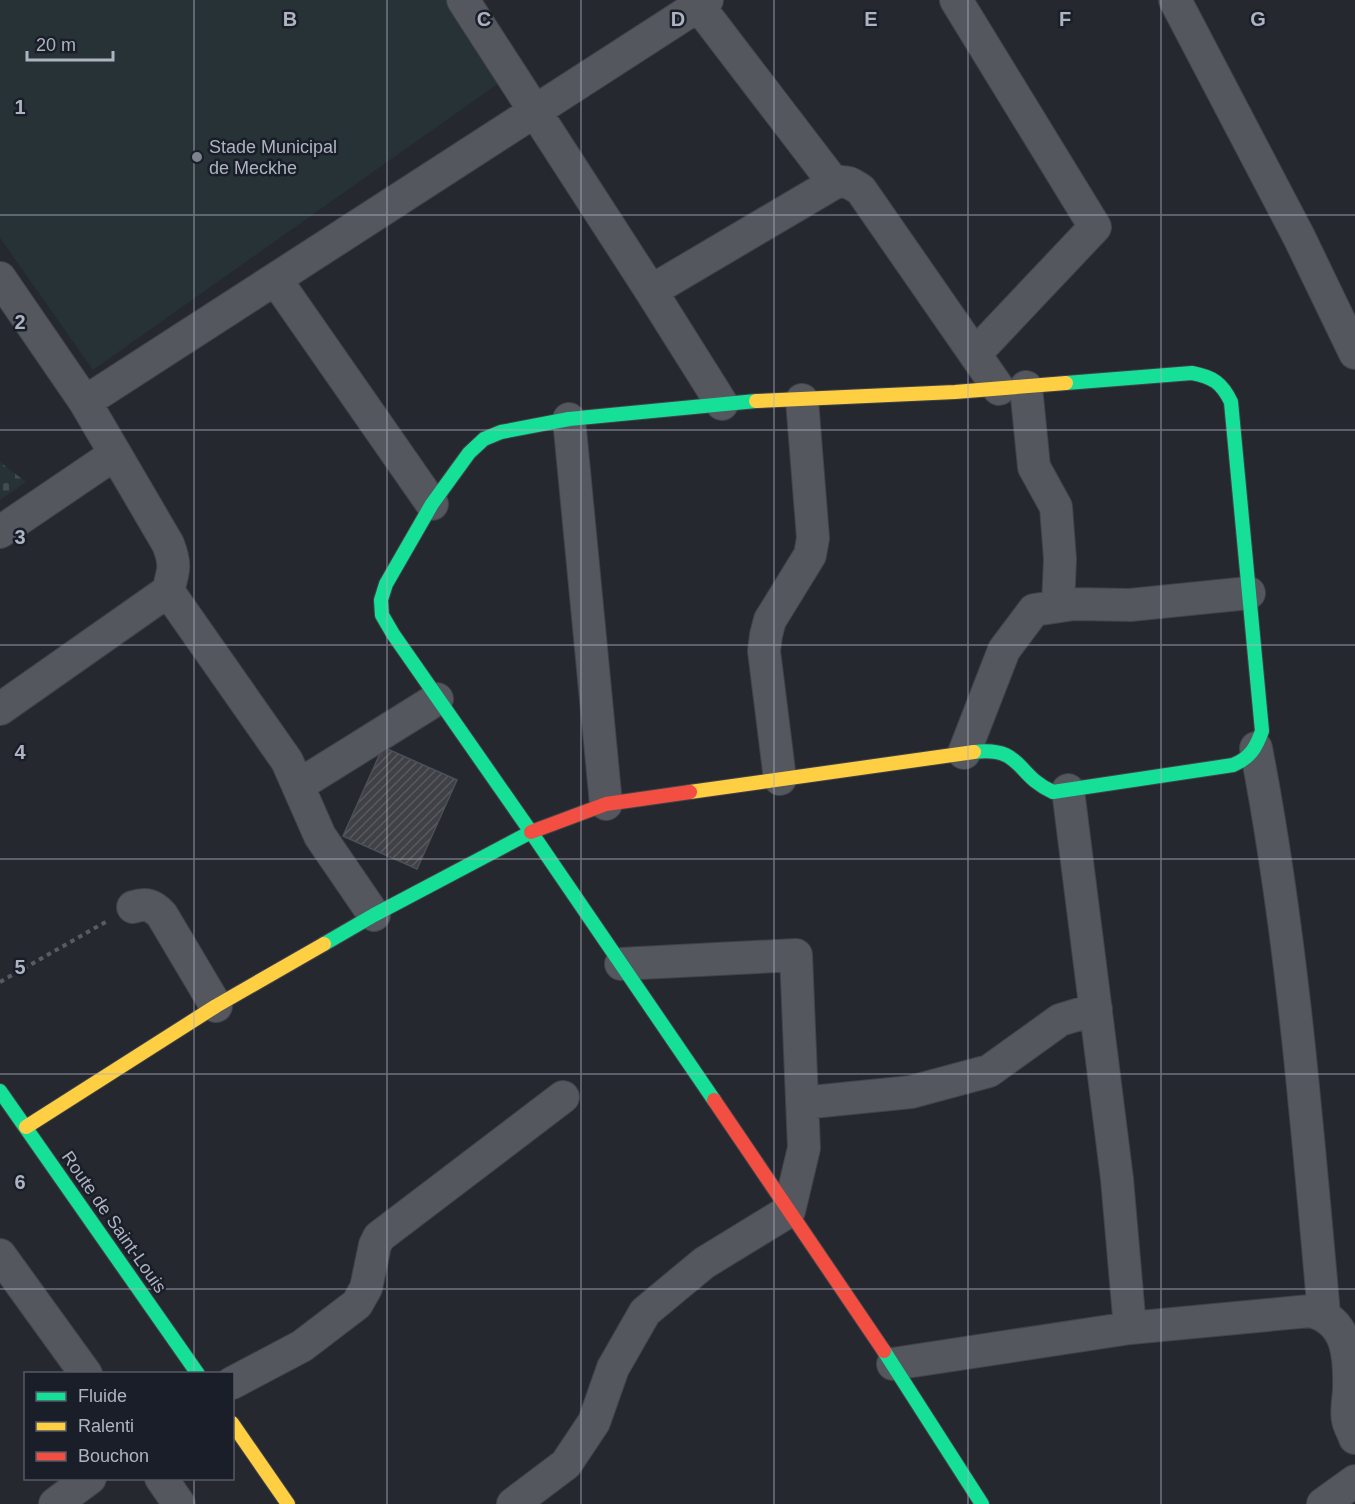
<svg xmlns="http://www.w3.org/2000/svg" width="1355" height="1504" font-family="Arial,sans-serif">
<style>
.grass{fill:#263236}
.cemetery{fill:url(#cemetery-stones)}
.building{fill:url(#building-hatch);stroke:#4c5057;stroke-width:1.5}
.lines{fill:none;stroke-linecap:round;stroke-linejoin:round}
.street-casing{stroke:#414348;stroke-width:34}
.fast-casing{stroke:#414348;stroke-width:16}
.slow-casing{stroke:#414348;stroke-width:16}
.jam-casing{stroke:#414348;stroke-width:16}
.path{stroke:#585b62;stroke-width:4;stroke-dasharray:4.5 4.5;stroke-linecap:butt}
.street{stroke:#54575e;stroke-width:32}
.fast{stroke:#16e098;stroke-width:14}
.slow{stroke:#ffcf43;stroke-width:14}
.jam{stroke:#f24e42;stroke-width:14}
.grid{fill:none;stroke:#aeb3c1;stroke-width:1.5;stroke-opacity:0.55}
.poi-dot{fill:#7e828e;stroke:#191e28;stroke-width:2}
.labels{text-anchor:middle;stroke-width:5;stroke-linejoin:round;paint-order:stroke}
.poi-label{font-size:18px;fill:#aeb3c1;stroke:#191e28;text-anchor:start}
.street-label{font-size:18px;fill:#aeb3c1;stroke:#191e28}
.grid-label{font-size:20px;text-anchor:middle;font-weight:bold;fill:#aeb3c1;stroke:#191e28;stroke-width:5;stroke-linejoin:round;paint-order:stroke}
</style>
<defs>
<pattern id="cemetery-stones" width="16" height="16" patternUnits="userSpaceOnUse" patternTransform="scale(1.5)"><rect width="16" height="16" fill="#263236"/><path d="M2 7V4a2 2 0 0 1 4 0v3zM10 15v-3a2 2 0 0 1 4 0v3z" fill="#434d51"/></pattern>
<pattern id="building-hatch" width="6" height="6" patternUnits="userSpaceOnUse" patternTransform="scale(1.5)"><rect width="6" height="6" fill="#3f4147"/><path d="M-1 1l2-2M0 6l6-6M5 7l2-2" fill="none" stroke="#585a60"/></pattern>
</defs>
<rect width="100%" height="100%" fill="#25282f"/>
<path class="grass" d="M0 0H457L509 76 93 370 0 238Z"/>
<path class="cemetery" d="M0 462 26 482 0 500Z"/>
<path class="building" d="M383 747 457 780 417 869 343 836Z"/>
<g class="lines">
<defs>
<path id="street" d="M463 0 651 291 722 404
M694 0 834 183
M956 0 1095 227 975 354
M1175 0 1299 237 1355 353
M0 278 85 402 168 544C176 564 174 570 168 591L0 709
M276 280 432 504
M651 291 834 183C846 180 851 183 861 190L999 389
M1026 387 1034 467 1056 507 1060 559 1058 606
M85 402 707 0
M569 419 606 804
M0 532 115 454
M168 591 287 761 320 836 374 915
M1256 748C1292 934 1307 1125 1324 1314
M964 753 1004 650 1034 610 1074 604 1130 605 1249 593
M780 779 764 651 766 635 770 620 810 555 813 538 802 400
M299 785 437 699
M1068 790 1117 1179 1130 1328
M133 907C146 903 153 905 162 915L216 1006
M802 1103 911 1092 989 1071 1060 1020 1096 1009
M0 1255 86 1374
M893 1364 1130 1328 1310 1311C1349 1320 1350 1358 1349 1392 1348 1401 1346 1412 1348 1420 1349 1426 1353 1432 1355 1438
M232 1383 302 1346 357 1304 366 1288 375 1245 379 1237 563 1097
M161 1478 179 1504
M55 1504 90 1478
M513 1504 566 1464 594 1422 613 1368 645 1312 704 1263 789 1211 804 1148 796 955 621 964
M1323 1504 1355 1481"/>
<path id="fast" d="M1066 383 1192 373
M974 752C1023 746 1016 776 1053 792L1233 765C1250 758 1256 748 1262 731L1231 402C1222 383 1213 377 1192 373
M531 832 393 634 382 615 381 600 386 584 432 504 469 453 484 439 501 432 569 419 756 401
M324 944 374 915 531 832 714 1100
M0 1091 198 1374
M884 1351 982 1504"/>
<path id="slow" d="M756 401 955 392 1066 383
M690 792 974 752
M26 1127 216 1006 324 944
M232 1423 288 1504"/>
<path id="jam" d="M531 832 606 804 690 792
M714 1100 884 1351"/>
</defs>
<use href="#street" class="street-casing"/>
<use href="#fast" class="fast-casing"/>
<use href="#slow" class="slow-casing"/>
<use href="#jam" class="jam-casing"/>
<path class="path" d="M0 982 109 920"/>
<use href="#street" class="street"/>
<use href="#fast" class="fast"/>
<use href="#slow" class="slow"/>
<use href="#jam" class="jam"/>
</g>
<path class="grid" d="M194 0V1374M387 0V1504M581 0V1504M774 0V1504M968 0V1504M1161 0V1504M0 215H1355M0 430H1355M0 645H1355M0 859H1355M0 1074H1355M0 1289H1355M194 1478V1504"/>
<circle class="poi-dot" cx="197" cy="157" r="6"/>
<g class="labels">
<g class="poi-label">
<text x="209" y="153">Stade Municipal<tspan x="209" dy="21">de Meckhe</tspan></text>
</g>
<g class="street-label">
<text transform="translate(114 1222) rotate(55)" y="6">Route de Saint-Louis</text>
</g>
</g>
<g class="grid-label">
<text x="290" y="26">B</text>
<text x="484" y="26">C</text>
<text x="678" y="26">D</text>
<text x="871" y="26">E</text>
<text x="1065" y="26">F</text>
<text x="1258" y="26">G</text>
<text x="20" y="114">1</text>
<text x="20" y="329">2</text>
<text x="20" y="544">3</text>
<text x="20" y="759">4</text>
<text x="20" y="974">5</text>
<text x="20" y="1189">6</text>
</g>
<rect x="24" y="1372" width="210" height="108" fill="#191e28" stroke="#555a65" stroke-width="1.5"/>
<rect x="36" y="1392" width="30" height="9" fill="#16e098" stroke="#555a65" stroke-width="1.5"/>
<text x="78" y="1402" font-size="18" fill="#aeb3c1">Fluide</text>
<rect x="36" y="1422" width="30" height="9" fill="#ffcf43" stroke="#555a65" stroke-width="1.5"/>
<text x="78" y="1432" font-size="18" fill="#aeb3c1">Ralenti</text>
<rect x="36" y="1452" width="30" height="9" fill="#f24e42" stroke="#555a65" stroke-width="1.5"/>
<text x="78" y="1462" font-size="18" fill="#aeb3c1">Bouchon</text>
<path d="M27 51v9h86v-9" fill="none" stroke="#aeb3c1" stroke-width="3"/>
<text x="36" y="51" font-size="18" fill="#aeb3c1" stroke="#191e28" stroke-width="4.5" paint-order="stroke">20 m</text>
</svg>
